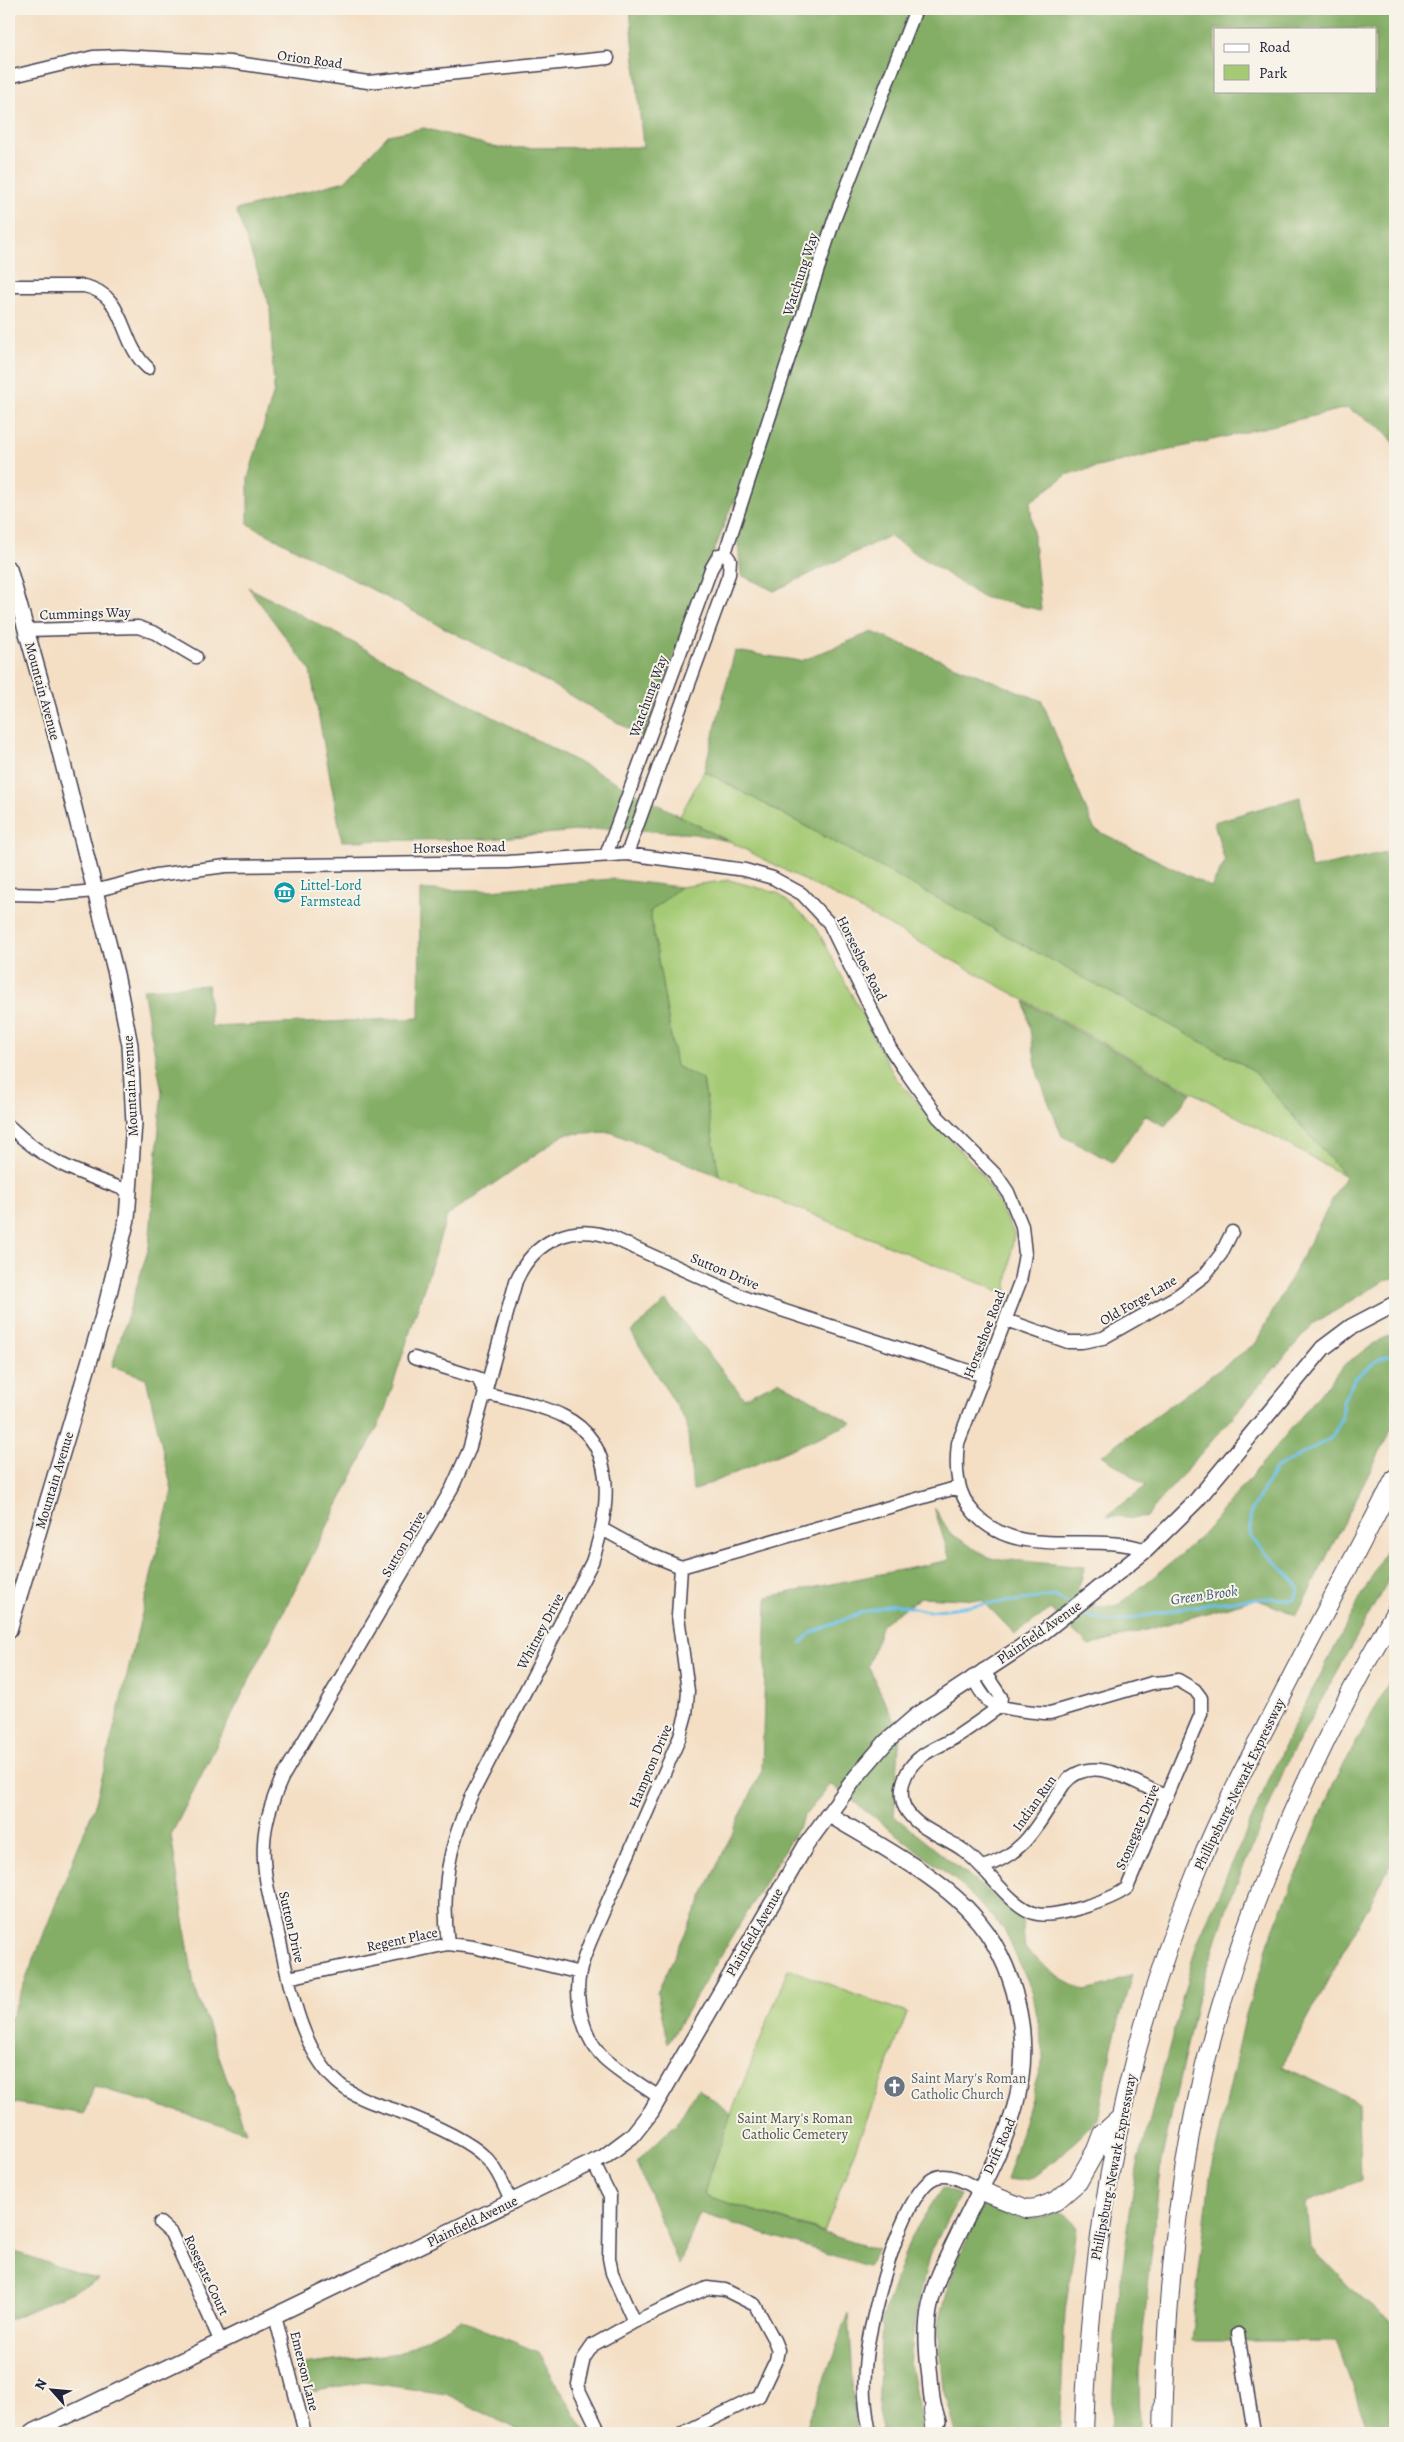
<svg xmlns="http://www.w3.org/2000/svg" width="1404" height="2442" font-family="Alegreya,serif">
<style>
.green{fill:#a5ca74;stroke:#647658}
.forest{fill:#84ae66;stroke:#536850;fill-rule:evenodd}
.lines{fill:none;stroke-linecap:round;stroke-linejoin:round}
.stream{stroke:#6ec0e9;stroke-width:3}
.minor-casing{stroke:#423e50;stroke-width:15}
.major-casing{stroke:#423e50;stroke-width:18}
.highway-casing{stroke:#423e50;stroke-width:20}
.minor{stroke:#fff;stroke-width:12}
.major{stroke:#fff;stroke-width:15}
.highway{stroke:#fff;stroke-width:18}
.labels{text-anchor:middle;stroke-width:4;stroke-linejoin:round;paint-order:stroke}
.street-label{font-size:14px;fill:#22223b;stroke:#f7f3e8}
.culture-label{font-size:14px;fill:#0d838f;stroke:#f7f3e8;text-anchor:start}
.worship-label{font-size:14px;fill:#5b616d;stroke:#f7f3e8;text-anchor:start}
.park-label{font-size:14px;fill:#49544c;stroke:#f7f3e8}
.water-label{font-size:15px;font-style:italic;fill:#3d5978;stroke:#f7f3e8}
</style>
<rect width="100%" height="100%" fill="#f7f3e8"/>
<filter id="ink" filterUnits="userSpaceOnUse"><feTurbulence type="fractalNoise" baseFrequency=".02" numOctaves="2"/><feDisplacementMap in="SourceGraphic" scale="10" xChannelSelector="R" yChannelSelector="G"/><feConvolveMatrix kernelMatrix="1 2 1 2 8 2 1 2 1" color-interpolation-filters="sRGB"/></filter>
<filter id="wash" filterUnits="userSpaceOnUse"><feTurbulence type="fractalNoise" baseFrequency=".0096" numOctaves="4" result="noise"/><feDisplacementMap in="SourceGraphic" scale="20" xChannelSelector="R" yChannelSelector="G"/><feGaussianBlur stdDeviation="1.12" result="paint"/><feColorMatrix in="noise" values="0 0 0 0 0 0 0 0 0 0 0 0 0 0 0 0 0 1.4 0 .05"/><feComposite in="paint" operator="in"/></filter>
<g filter="url(#wash)">
<rect width="100%" height="100%" fill="#f4dfc5"/>
<path class="green" d="M704 771 1253 1070 1345 1176 839 898 680 816Z
M729 880 778 893 816 927 895 1077 983 1176 1014 1233 1006 1294 719 1176 703 1080 676 1067 650 911 680 887Z
M788 1969 907 2013 824 2232 703 2195 731 2114Z"/>
<path class="forest" d="M630 9H1226L1236 13 1238 9H1395V448C1391 429 1362 417 1347 408L1068 474 1030 502 1041 610 982 597 889 536 774 591 741 575 734 499 643 737 545 681 248 524V478L274 391 270 307 236 210 345 181 388 135 424 128 498 148 643 147ZM1215 29H1375V91H1215Z
M248 587 727 841 695 834 610 828 490 839 342 841 310 670Z
M872 632 1042 701 1094 829 1211 887 1225 862 1214 822 1300 797 1311 869 1395 850V1278L1384 1281 1312 1325 1145 1518 1107 1516 1146 1486 1102 1455 1256 1343 1345 1176 1253 1070 704 771 735 651 801 661Z
M611 879 680 887 650 912 676 1066 703 1080 719 1176 610 1132 565 1134 447 1216 383 1416 171 1835 194 1986 246 2132 94 2086 85 2114 9 2102V2022L96 1802 172 1490 146 1378 112 1366 149 1247 162 1092 143 989 208 985 211 1027 419 1018 420 890H491Z
M1025 1002 1191 1093 1165 1126 1145 1115 1113 1162 1062 1136 1038 1075Z
M666 1301 744 1398 778 1381 852 1423 693 1491 687 1423 631 1332Z
M1395 1334V1422L1297 1615 1256 1599 1089 1646 1051 1609 1015 1634 982 1600 921 1597 882 1624 868 1666 900 1733 894 1816 1022 1919 1025 1949 1057 1976 1085 1991 1109 1985 1132 1974 1112 2046 1098 2119 1057 2159 1030 2178 1006 2181 1044 2055 1033 1994 1005 1931 963 1886 831 1784 806 1814 668 2043 657 1993 762 1770 767 1597 950 1560 934 1507 950 1533 989 1558 1085 1567 1078 1589 1092 1607H1116L1171 1563 1205 1532 1345 1364 1382 1339Z
M1395 1532V1568L1289 1758 1227 1907 1197 2001 1161 2161 1139 2372 1140 2433H1111L1116 2317 1135 2176 1197 1943 1288 1737Z
M1395 1672V1857L1282 2066 1359 2103 1361 2180 1306 2203 1310 2246 1355 2293 1395 2324V2433H1369L1337 2341H1191L1210 2177 1246 2014 1275 1925 1335 1781Z
M698 2088 731 2114 703 2195 878 2250 867 2266 700 2213 679 2265 636 2162 677 2123Z
M942 2188 960 2195 930 2253 915 2317 910 2364 923 2433H883L878 2411 882 2318 911 2237Z
M983 2204C1008 2214 1033 2225 1058 2212L1068 2217 1077 2229 1065 2312 1060 2426 1057 2433H956L944 2389 938 2326 953 2271Z
M9 2250 99 2280 9 2320Z
M849 2313 856 2433H800L806 2428Z
M461 2320 538 2352 586 2433H524L446 2394 364 2382 312 2392 302 2365 399 2353Z"/>
<g class="lines">
<path class="stream" d="M1079 1611 1088 1616 1112 1622 1211 1603 1271 1598 1291 1600 1295 1598 1299 1590 1296 1583 1251 1538 1250 1514 1275 1469 1331 1438 1341 1421 1343 1402 1355 1378 1378 1360 1395 1353
M801 1643 811 1633 860 1613 894 1604 928 1611 1055 1596 1070 1605"/>
</g>
</g>
<g filter="url(#ink)">
<g class="lines">
<defs>
<path id="minor" d="M9 77 93 57 121 56 230 62 368 82 608 58
M9 286H84C127 294 119 343 148 368
M725 553 834 220 916 9
M27 630 138 627 155 633 196 657
M606 855 711 569 719 555 725 553 730 560 729 574 627 854
M9 894 53 895 94 891 156 875 226 866 508 862 627 854 745 870 773 878 802 894 829 923 890 1048 904 1069 938 1117 997 1176 1008 1192 1022 1226 1025 1254 1020 1282 958 1443C955 1469 956 1494 975 1514 1019 1562 1091 1530 1146 1550
M9 1126C48 1164 79 1173 129 1191
M1006 1320 1068 1342H1082L1103 1338 1177 1296 1204 1276 1221 1254 1232 1232
M414 1358 478 1378 485 1393C510 1400 539 1404 563 1416 620 1444 609 1512 592 1562L471 1796C448 1848 441 1888 448 1944
M602 1529 642 1551 681 1567
M972 1677C977 1685 983 1698 991 1703 999 1709 1040 1713 1050 1713L1152 1683 1166 1682 1178 1680 1195 1690 1201 1698V1714L1127 1888C1112 1900 1056 1918 1037 1914 1009 1907 987 1867 963 1850 946 1837 916 1829 905 1808 900 1798 901 1785 906 1775 916 1753 938 1748 956 1737 971 1727 986 1717 1000 1706L1001 1697 983 1670
M983 1867C1028 1853 1039 1821 1064 1784 1092 1751 1134 1783 1167 1797
M288 1978 448 1944 473 1947 580 1973
M660 2098C642 2085 620 2073 604 2058 583 2038 574 1999 580 1972 582 1962 586 1952 590 1942L679 1739 686 1714 688 1691 678 1616 681 1567 959 1487
M593 2162 610 2196 609 2258 612 2273 634 2322
M512 2203C504 2187 498 2169 485 2157 466 2138 424 2121 398 2111 379 2105 359 2099 343 2087 300 2055 289 1981 278 1933 271 1903 262 1873 264 1843 265 1820 273 1798 282 1778L452 1488 469 1450 516 1281C533 1242 571 1222 613 1238L748 1299 984 1376
M160 2223 171 2233 221 2342
M275 2316 305 2433
M1238 2334 1254 2433
M600 2433 580 2392 578 2384 584 2358 593 2345 634 2322 707 2288 725 2290 755 2305 774 2340 778 2350 776 2360 759 2396 683 2433
M870 2433C865 2409 863 2382 866 2357 870 2322 902 2187 937 2177 952 2173 967 2183 979 2190"/>
<path id="major" d="M9 569 56 736 116 974 130 1045 134 1123 127 1219 106 1306 9 1630
M828 1814C872 1841 937 1875 971 1913 994 1937 1010 1970 1017 2003 1039 2093 995 2157 958 2235 947 2258 935 2280 930 2305 925 2329 927 2353 930 2377 931 2392 932 2407 938 2421
M31 2433 604 2157 632 2136 651 2112 806 1845 856 1777 886 1742 916 1716 1041 1634 1146 1550 1196 1501 1323 1348 1351 1327 1395 1304"/>
<path id="highway" d="M979 2190 1027 2209 1037 2208 1056 2201 1078 2182 1096 2150 1102 2134 1119 2119
M933 2410 936 2433
M1084 2433C1090 2236 1123 2049 1199 1866 1221 1812 1248 1761 1275 1709 1314 1632 1355 1556 1395 1478
M1163 2433C1165 2326 1173 2219 1194 2114 1230 1937 1305 1767 1395 1612"/>
</defs>
<use href="#minor" class="minor-casing"/>
<use href="#major" class="major-casing"/>
<use href="#highway" class="highway-casing"/>
<use href="#minor" class="minor"/>
<use href="#major" class="major"/>
<use href="#highway" class="highway"/>
</g>
</g>
<defs>
<symbol id="museum-disc" viewBox="-11 -11 22 22"><circle r="9.5" fill="#0f9aa8" stroke="#f7f3e8"/><path d="M0-6L6-3V-2H-6V-3ZM-5-1h2V3h-2ZM-1-1h2V3h-2ZM3-1h2V3H3ZM-6 4H6V6H-6Z" fill="#fff"/></symbol>
<symbol id="church-disc" viewBox="-11 -11 22 22"><circle r="9.5" fill="#6b7280" stroke="#f7f3e8"/><path d="M-1.2-6h2.4v3.5h3.3v2.4h-3.3V6h-2.4V-.1h-3.3v-2.4h3.3Z" fill="#fff"/></symbol>
</defs>
<g fill-rule="evenodd">
<use href="#museum-disc" x="272" y="880" width="25" height="25"/>
<use href="#church-disc" x="882" y="2074" width="25" height="25"/>
</g>
<g class="labels">
<g class="street-label">
<text transform="translate(310 59) rotate(8)" y="5">Orion Road</text>
<text transform="translate(800 274) rotate(-72)" y="5">Watchung Way</text>
<text transform="translate(85 613) rotate(-2)" y="5">Cummings Way</text>
<text transform="translate(43 691) rotate(75)" y="5">Mountain Avenue</text>
<text transform="translate(648 696) rotate(-70)" y="5">Watchung Way</text>
<text transform="translate(459 847) rotate(-1)" y="5">Horseshoe Road</text>
<text transform="translate(862 958) rotate(63)" y="5">Horseshoe Road</text>
<text transform="translate(130 1086) rotate(-93)" y="5">Mountain Avenue</text>
<text transform="translate(725 1271) rotate(23)" y="5">Sutton Drive</text>
<text transform="translate(1138 1300) rotate(-30)" y="5">Old Forge Lane</text>
<text transform="translate(984 1334) rotate(-69)" y="5">Horseshoe Road</text>
<text transform="translate(54 1480) rotate(-73)" y="5">Mountain Avenue</text>
<text transform="translate(403 1544) rotate(-60)" y="5">Sutton Drive</text>
<text transform="translate(540 1631) rotate(-62)" y="5">Whitney Drive</text>
<text transform="translate(1039 1632) rotate(-35)" y="5">Plainfield Avenue</text>
<text transform="translate(650 1766) rotate(-67)" y="5">Hampton Drive</text>
<text transform="translate(1239 1784) rotate(-64)" y="5">Phillipsburg-Newark Expressway</text>
<text transform="translate(1034 1803) rotate(-55)" y="5">Indian Run</text>
<text transform="translate(1137 1827) rotate(-67)" y="5">Stonegate Drive</text>
<text transform="translate(292 1927) rotate(77)" y="5">Sutton Drive</text>
<text transform="translate(754 1932) rotate(-60)" y="5">Plainfield Avenue</text>
<text transform="translate(402 1939) rotate(-12)" y="5">Regent Place</text>
<text transform="translate(999 2146) rotate(-66)" y="5">Drift Road</text>
<text transform="translate(1113 2167) rotate(-79)" y="5">Phillipsburg-Newark Expressway</text>
<text transform="translate(472 2221) rotate(-26)" y="5">Plainfield Avenue</text>
<text transform="translate(207 2275) rotate(65)" y="5">Rosegate Court</text>
<text transform="translate(305 2371) rotate(76)" y="5">Emerson Lane</text>
</g>
<g class="culture-label">
<text x="300" y="890">Littel-Lord<tspan x="300" dy="16">Farmstead</tspan></text>
</g>
<g class="worship-label">
<text x="911" y="2083">Saint Mary's Roman<tspan x="911" dy="16">Catholic Church</tspan></text>
</g>
<g class="park-label">
<text x="795" y="2123">Saint Mary's Roman<tspan x="795" dy="16">Catholic Cemetery</tspan></text>
</g>
<g class="water-label">
<text transform="translate(1204 1595) rotate(-8)" y="5">Green Brook</text>
</g>
</g>
<rect width="1404" height="2442" fill="none" stroke="#f7f3e8" stroke-width="30"/>
<rect x="1214" y="28" width="162" height="65" fill="#f7f3e8" stroke="#a29fa3"/>
<rect x="1224" y="44" width="25" height="8" fill="#ffffff" stroke="#a29fa3"/>
<text x="1259" y="52" font-size="15" fill="#22223b">Road</text>
<rect x="1224" y="65" width="25" height="15" fill="#a5ca74" stroke="#a29fa3"/>
<text x="1259" y="78" font-size="15" fill="#22223b">Park</text>
<g transform="translate(52 2390) rotate(297)" stroke="#f7f3e8" stroke-width="4" paint-order="stroke">
<path d="M0-4L9 19L0 12L-9 19Z" fill="#22223b"/>
<text y="-8" font-size="14" font-weight="bold" text-anchor="middle" fill="#22223b">N</text>
</g>
</svg>
